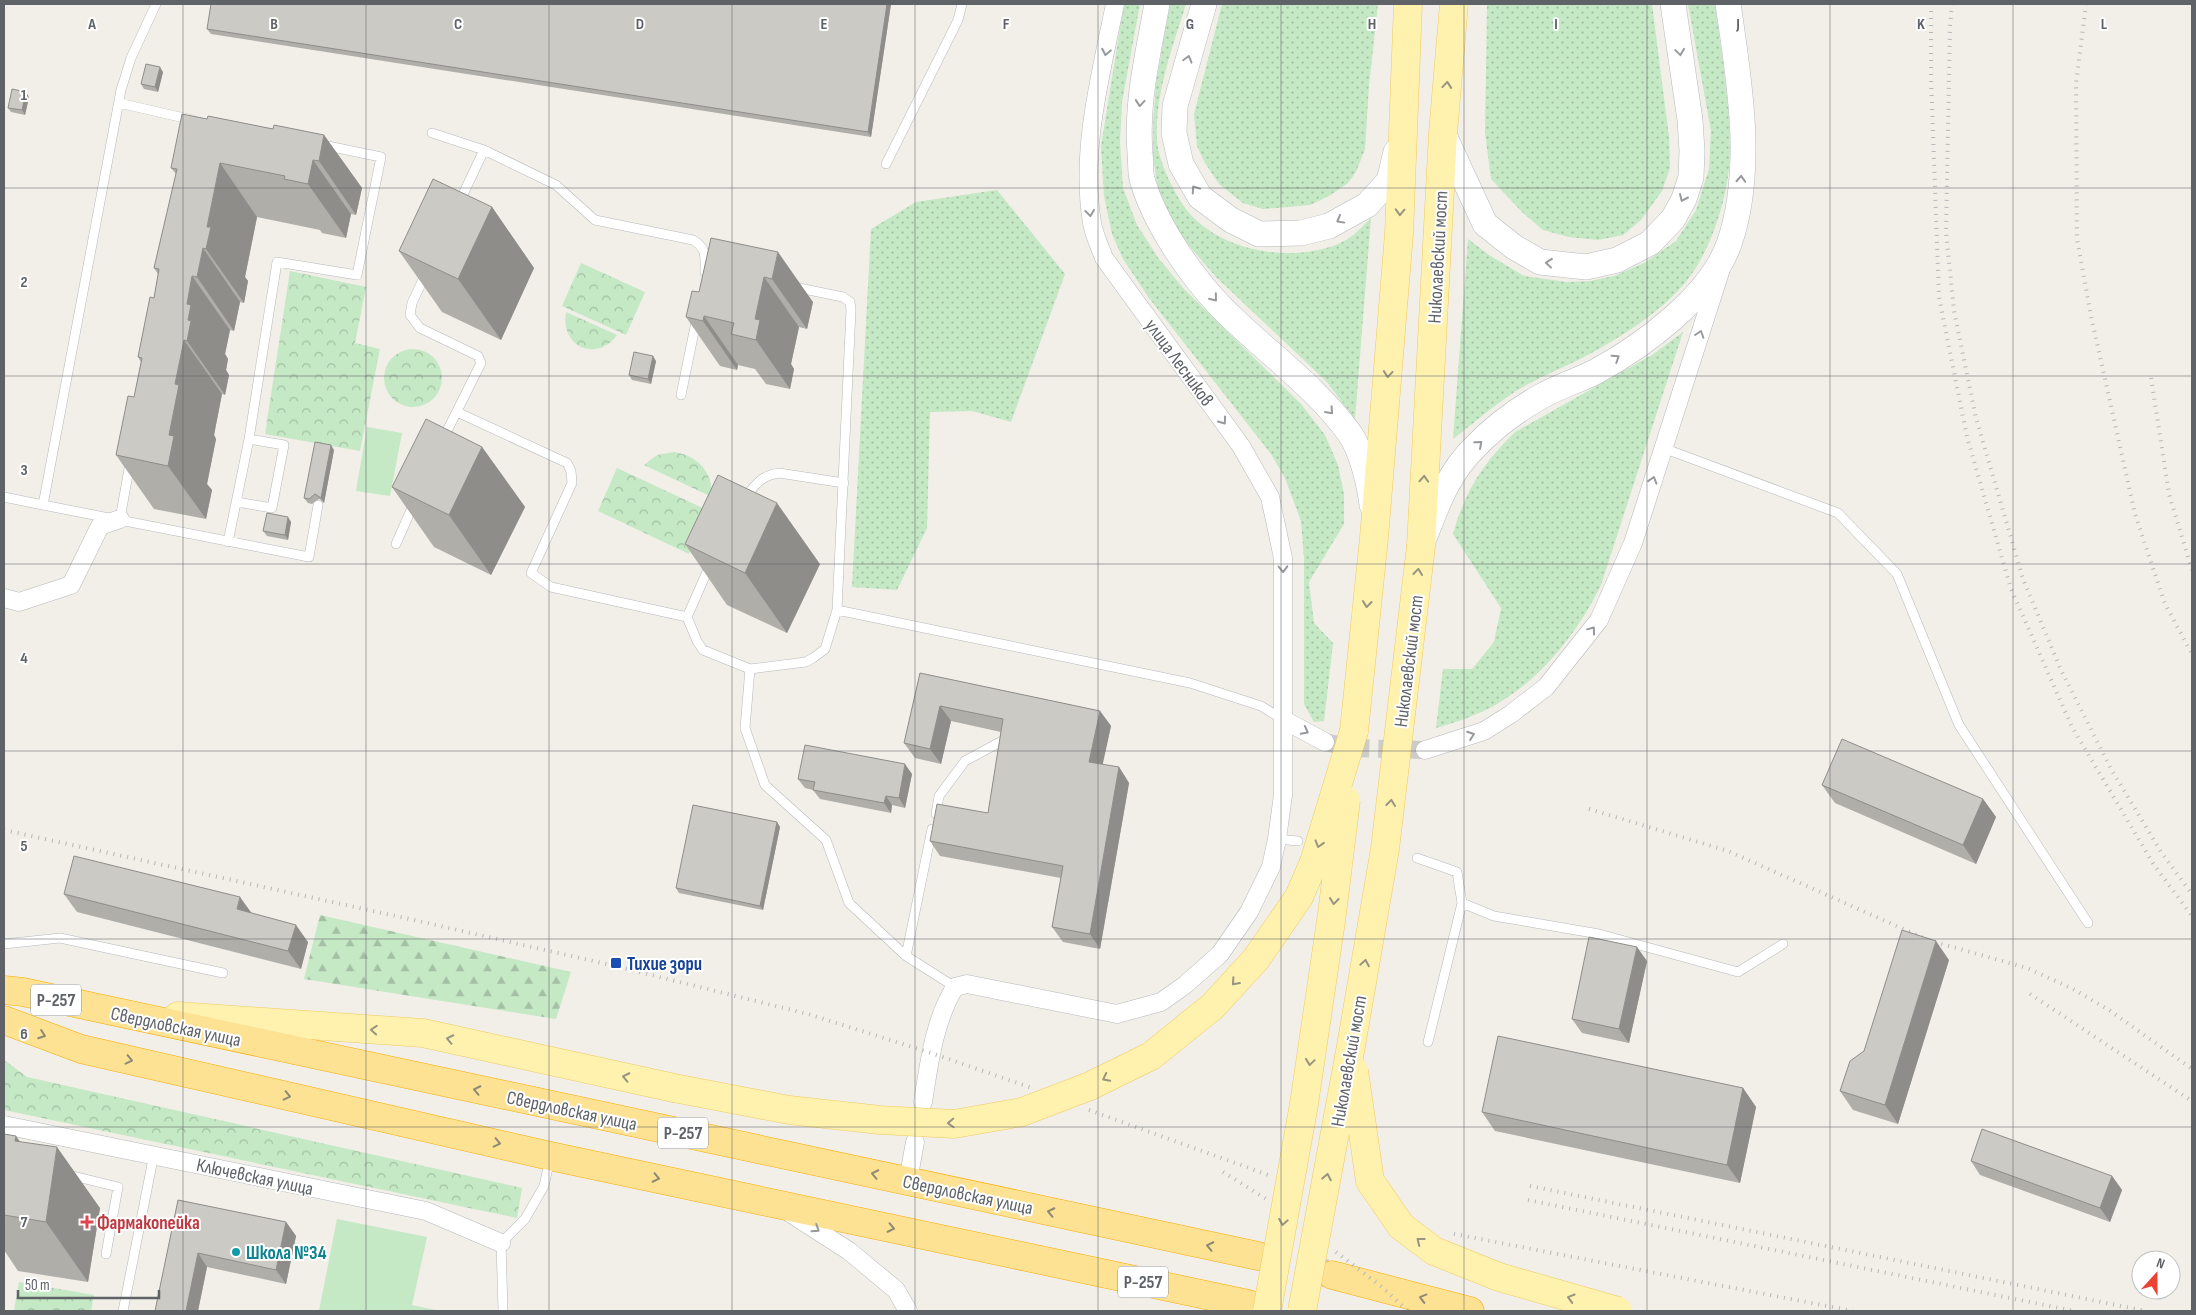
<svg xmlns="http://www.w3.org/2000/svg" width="2196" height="1315" font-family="'Sofia Sans Condensed',sans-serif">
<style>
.grass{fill:url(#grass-dots)}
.forest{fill:url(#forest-firs)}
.park{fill:url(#park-crowns)}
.pitch{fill:#c5e8c5}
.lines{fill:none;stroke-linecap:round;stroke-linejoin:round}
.street-tunnel{stroke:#ccccc8;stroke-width:18;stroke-dasharray:18 9;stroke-linecap:butt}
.highway-tunnel{stroke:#ccccc8;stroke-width:28;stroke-dasharray:28 14;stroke-linecap:butt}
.lane-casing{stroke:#b5b8bc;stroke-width:10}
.street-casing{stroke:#b5b8bc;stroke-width:19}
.secondary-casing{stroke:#b6babf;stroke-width:26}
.primary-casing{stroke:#f2c960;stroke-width:29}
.highway-casing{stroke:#f9ab00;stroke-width:29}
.lane{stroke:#fff;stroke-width:9}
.street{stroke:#fff;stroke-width:18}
.secondary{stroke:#fff;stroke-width:25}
.primary{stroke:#fff2af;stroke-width:28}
.highway{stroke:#fde293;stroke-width:28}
.rail{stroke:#b6b7b8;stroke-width:4;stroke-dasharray:1 6;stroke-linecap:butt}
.primary-bridge-casing{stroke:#f2c960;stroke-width:29;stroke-linecap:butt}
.primary-bridge{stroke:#fff2af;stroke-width:28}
.wall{fill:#afaea9}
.shaded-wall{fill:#8f8d8a}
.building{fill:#cccac5;stroke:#8f8d8a}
.oneway{stroke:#979a9d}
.oneway2{stroke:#979581}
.oneway3{stroke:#8e8975}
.grid{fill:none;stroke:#5f6368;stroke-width:1;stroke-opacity:0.55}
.transit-dot{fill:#1a4fb4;stroke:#fff;stroke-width:2}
.health-dot{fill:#e0444e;stroke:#fff;stroke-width:2}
.culture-dot{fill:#0f9aa8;stroke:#fff;stroke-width:2}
.labels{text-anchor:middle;stroke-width:4;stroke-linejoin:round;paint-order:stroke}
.shield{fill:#fff;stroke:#8f9295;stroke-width:1}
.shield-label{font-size:18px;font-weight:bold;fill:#5f6368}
.street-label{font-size:19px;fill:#5f6368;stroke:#fff}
.transit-label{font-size:19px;font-weight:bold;fill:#164399;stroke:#fff;text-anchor:start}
.health-label{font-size:19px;font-weight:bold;fill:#be3a42;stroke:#fff;text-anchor:start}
.culture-label{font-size:19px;font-weight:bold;fill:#0d838f;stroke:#fff;text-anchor:start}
.grid-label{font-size:16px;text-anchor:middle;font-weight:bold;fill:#5f6368;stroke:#fff;stroke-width:4;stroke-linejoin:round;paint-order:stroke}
</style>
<defs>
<pattern id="grass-dots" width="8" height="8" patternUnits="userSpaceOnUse" patternTransform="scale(1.25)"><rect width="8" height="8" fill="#c5e8c5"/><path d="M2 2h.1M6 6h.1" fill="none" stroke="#a3c0a4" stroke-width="1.8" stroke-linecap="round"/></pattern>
<pattern id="forest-firs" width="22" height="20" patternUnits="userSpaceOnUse" patternTransform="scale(1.25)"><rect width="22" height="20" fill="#c5e8c5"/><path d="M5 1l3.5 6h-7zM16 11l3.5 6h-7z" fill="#a3c0a4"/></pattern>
<pattern id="park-crowns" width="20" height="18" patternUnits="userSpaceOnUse" patternTransform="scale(1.25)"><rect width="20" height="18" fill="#c5e8c5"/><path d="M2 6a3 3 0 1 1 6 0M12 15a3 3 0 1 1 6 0" fill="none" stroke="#a3c0a4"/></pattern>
</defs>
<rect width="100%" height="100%" fill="#f1efe8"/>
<path class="grass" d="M1124 4H1140L1122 102 1120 142 1123 188 1137 225 1159 259 1184 289 1301 404 1325 435 1338 465 1344 494V524L1309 582 1314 623 1333 643 1324 721 1314 722 1304 704V559L1301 521 1285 478 1271 454 1149 298 1123 259 1112 234 1104 196 1101 146Z
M1170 4H1186C1173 46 1155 93 1157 138 1157 151 1163 166 1168 178 1175 192 1183 208 1195 219 1230 253 1294 262 1338 244 1351 239 1361 228 1371 218L1355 419 1326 381 1216 277 1185 241 1166 210 1157 183 1153 157V123L1156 83Z
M1222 4H1378L1369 85 1365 149 1356 172 1348 183 1329 196 1310 205 1263 209 1243 203 1219 184 1205 163 1197 146 1194 114Z
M1487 4H1652L1669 137 1670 168 1662 191 1641 220 1623 235 1598 240 1569 237 1543 230 1522 212 1491 179 1485 133Z
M1688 4H1715C1721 52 1730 101 1730 150 1730 190 1714 243 1691 275 1669 305 1635 328 1604 346 1576 363 1544 374 1516 391 1494 405 1474 423 1453 439L1468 239 1489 255 1524 276 1567 282 1590 281 1614 276 1644 263 1676 241 1696 210 1709 169 1711 131Z
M997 190 1065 274 1011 422 972 411 930 412 927 528 897 590 852 587 871 229 916 202Z
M1683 332 1601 585C1578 632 1543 677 1497 704 1478 715 1457 722 1436 728L1443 669H1472L1494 642 1501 608 1453 534C1465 491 1483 463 1515 432L1652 355Z"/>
<path class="forest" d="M320 915 571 972 556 1019 304 979Z"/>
<path class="park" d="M581 263 645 292 626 335 562 306Z
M290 271 366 287 355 343 380 349 360 451 265 434Z
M566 312 617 335C597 363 560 347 566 312Z
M384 378a29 29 0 1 1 58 0a29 29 0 1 1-58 0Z
M674 452C699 456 713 473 712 497L644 465 657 455Z
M617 468 709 511 689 554 598 511Z
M4 1060 27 1077 522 1188 517 1218 4 1110Z
M19 1282 94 1295 91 1311H14Z"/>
<path class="pitch" d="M367 427 402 433 390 496 356 491Z
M337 1219 427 1237 412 1305 440 1311H319Z"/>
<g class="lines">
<path class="street-tunnel" d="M1325 742 1351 748 1425 750"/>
<path class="highway-tunnel" d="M1258 1256 1332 1275"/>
<defs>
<path id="lane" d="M119 103 193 120
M432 133 484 150
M886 164 958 20 962 4
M458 205 484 150 556 185 595 220 693 240C707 248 705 257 705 272
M426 273 412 303 410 315 420 328 478 356 481 363 443 439
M681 395 697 317
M457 412 567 463 571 471 572 483 531 573 551 587 687 617
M1663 448 1838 513 1897 574 1959 725 2088 923
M4 497 43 505 121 90 131 58 156 4
M743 500C755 486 759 476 779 473L844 483
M237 502 272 508 284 445 249 439
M43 505 309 557 318 505
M120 519 130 463
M228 542 249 439 277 262 357 275 381 157 323 145
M396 544 415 501
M710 565 687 617 697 641 703 650 750 669 806 662 813 658 825 649 837 610 851 310 850 302 843 297 794 287
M837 610 1190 683 1261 706 1284 720
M750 669 745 728 765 785 826 840 849 903 906 956 955 987
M936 814 939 796 965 761 1002 741
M1277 839 1298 841
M1417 858 1457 872 1462 903 1494 916 1599 934 1738 972 1783 944
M4 944 60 938 223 973
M906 956 932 829
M1428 1042 1462 903
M69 1175 118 1187 106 1254
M123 1311 154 1154
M503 1311 501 1243 525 1219 544 1186 550 1158"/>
<path id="street" d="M4 598 19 602 71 585 100 526 120 519
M1284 720 1325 742
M1425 750 1484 731 1511 714 1546 687 1599 620 1633 543 1720 272
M923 1102C929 1064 934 1021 955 987L967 984 1117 1014 1161 1002 1185 985 1220 954 1249 912 1271 867 1277 839 1283 795V558L1270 497 1241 446 1104 258C1100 247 1094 235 1092 223 1080 150 1101 74 1115 4
M4 1125 426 1211 501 1243
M908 1181 915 1142
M790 1213 849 1251 896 1290 908 1311"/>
<path id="secondary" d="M1157 4C1148 54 1136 102 1140 153 1141 162 1140 171 1142 179 1154 222 1190 275 1221 307 1262 349 1316 386 1350 434 1361 449 1370 486 1372 505
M1204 4 1175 106 1174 133 1181 164 1200 197 1231 220 1259 234 1301 233 1329 226 1367 205 1389 181 1396 152
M1443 133 1485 224 1514 247 1540 262 1586 267 1617 260 1650 243 1673 219 1684 199 1691 177 1692 151 1690 120 1673 4
M1425 536C1437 505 1449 472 1474 448 1492 429 1517 410 1540 397 1557 387 1577 381 1595 372 1643 346 1710 297 1729 244 1755 170 1739 79 1728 4"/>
<path id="primary" d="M1421 546 1443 133 1454 4
M1354 731 1374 538 1399 234 1408 4
M178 1016 423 1033 674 1088"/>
<path id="highway" d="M4 990 23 992 1258 1256
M4 1020 81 1049 550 1156 1248 1304
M1332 1275 1470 1311"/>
</defs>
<use href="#lane" class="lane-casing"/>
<use href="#street" class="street-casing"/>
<use href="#secondary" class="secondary-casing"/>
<use href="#primary" class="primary-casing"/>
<use href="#highway" class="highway-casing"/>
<use href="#lane" class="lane"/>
<use href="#street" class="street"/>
<use href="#secondary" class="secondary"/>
<use href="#primary" class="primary"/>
<use href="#highway" class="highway"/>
<path class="rail" d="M1931 4V78L1939 297 1967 437 2011 589 2072 727 2154 865 2192 916
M1952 4 1950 26 1946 232 1954 311 1976 418 2023 579 2061 670 2111 769 2161 852 2192 894
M2086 4 2076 84 2077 239 2091 316 2135 514 2165 604 2192 654
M2151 378 2169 494 2192 570
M1589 809 1728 851 1928 940 2027 968 2071 988 2109 1010 2192 1069
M4 830 414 920 615 966 808 1014 931 1053 1032 1088
M2030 994 2192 1101
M1089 1110 1271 1176
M1223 1172 1268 1200
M1530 1186 2146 1311
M1528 1200 2074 1311
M1454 1234 1853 1311
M1336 1252 1382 1287 1408 1311"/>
<defs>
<path id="primary-bridge" d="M1354 1071 1370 1181 1401 1226 1434 1251 1499 1277 1618 1311
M674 1088 789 1110 880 1120 954 1124 1022 1112 1090 1086 1151 1056 1213 1006 1256 959 1299 897 1314 862 1354 731
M1267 1311 1304 1104 1332 914 1346 800
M1302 1311 1351 1046 1385 849 1421 546"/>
</defs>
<use href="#primary-bridge" class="primary-bridge-casing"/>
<use href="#primary-bridge" class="primary-bridge"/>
</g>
<path class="wall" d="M891 4 871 137 211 34 207 29Z
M163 72 158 92 144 89 141 84Z
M29 97 25 115 11 112 8 108Z
M207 119 273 129 324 135 362 188 356 215 351 214 346 238 322 233 320 230 257 217 245 277 248 281 244 303 240 302 234 331 230 330 225 354 228 359 226 370 229 375 225 395 222 394 214 435 216 439 207 484 212 490 206 519 154 509 116 455 134 397 141 362 138 357 154 298 158 274 154 268 176 174 171 168Z
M492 207 534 268 501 340 442 312 399 251Z
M711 238 813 302 807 329 799 327 791 364 794 369 790 389 766 384 755 369 738 365 737 370 720 366 686 317 699 292Z
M656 361 651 384 632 380 629 375Z
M482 447 525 507 491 575 434 547 392 487Z
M334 450 324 503 319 499 312 504 308 503 304 498Z
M291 522 288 540 267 536 263 531Z
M685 544 820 564 787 633 727 605Z
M920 673 1100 711 1111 726 1102 765 1119 767 1129 783 1100 949 1063 942 1052 927 1061 878 940 856 930 841 988 813 1001 732 951 721 941 764 915 758 904 743Z
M912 774 905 808 892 805 891 813 820 799 813 790 805 788 798 779Z
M1822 785 1983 799 1996 817 1976 864 1835 803Z
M777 822 780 827 763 910 679 893 676 888Z
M64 894 251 913 308 942 301 969 77 912Z
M1949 960 1898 1124 1853 1110 1840 1091 1864 1051Z
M1647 961 1629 1043 1582 1033 1572 1019Z
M1743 1088 1756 1107 1740 1183 1495 1131 1482 1112Z
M4 1134 20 1142 100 1208 88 1282 18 1271 4 1250Z
M1971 1161 2112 1176 2122 1190 2110 1222 1980 1175Z
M178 1200 286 1222 296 1236 286 1284 207 1267 198 1311H155Z"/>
<path class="shaded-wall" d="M887 4H891L871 137 868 132Z
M160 67 163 72 158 92 155 87Z
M26 92 29 97 25 115 22 110Z
M324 135 362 188 356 215 319 161Z
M313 160 351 214 346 238 308 184Z
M220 163 257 217 245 277 248 281 244 303 206 249 207 227Z
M492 207 534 268 501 340 458 279Z
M203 248 240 302 234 331 197 277Z
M778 252 813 302 807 329 772 279Z
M192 276 230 330 225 354 228 359 226 370 229 375 225 395 187 341V304Z
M764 277 799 327 791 364 794 369 790 389 756 340 755 319Z
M704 316 738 365 737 370 703 321Z
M184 340 222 394 214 435 216 439 207 484 212 490 206 519 168 466 169 435 175 384Z
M653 356 656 361 651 384 648 379Z
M331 445 334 450 324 503 321 498Z
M482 447 525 507 491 575 449 515Z
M777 503 820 564 787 633 745 573Z
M288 517 291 522 288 540 285 535Z
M940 706 951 721 941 764 930 749Z
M1100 711 1111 726 1100 777 1089 762Z
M905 764 912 774 905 808 899 798Z
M1119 767 1129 783 1100 949 1090 934Z
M886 796 892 805 891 813 884 803Z
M1983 799 1996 817 1976 864 1963 845Z
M777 822 780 827 763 910 760 906Z
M240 897 253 915 237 909Z
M296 925 308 942 301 969 288 951Z
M1936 941 1949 960 1898 1124 1885 1105Z
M1637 947 1647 961 1629 1043 1619 1029Z
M1743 1088 1756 1107 1740 1183 1727 1165Z
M16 1136 51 1186 57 1147 100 1208 88 1282 46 1222 15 1141Z
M2112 1176 2122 1190 2110 1222 2100 1208Z
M286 1222 296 1236 286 1284 276 1270Z
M198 1253 207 1267 198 1311H186Z"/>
<path class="building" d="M211 4H887L868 132 207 29Z
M146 64 160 67 155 87 141 84Z
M12 89 26 92 22 110 8 108Z
M182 114 207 119 208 116 273 129 274 125 324 135 319 161 313 160 308 184 284 179 285 176 220 163 207 227H211L206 249 203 248 197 277 192 276 187 304 191 305 188 320 191 321 187 341 184 340 175 384 179 385 169 435 174 436 168 466 116 455 128 396 134 397 142 358 138 357 150 297 154 298 159 269 154 268 177 169 171 168Z
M433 179 492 207 458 279 399 251Z
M711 238 778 252 772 279 764 277 755 319 760 320 756 340 731 334 734 323 704 316 703 321 686 317 692 291 699 292Z
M634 352 653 356 648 379 629 375Z
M426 419 482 447 449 515 392 487Z
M315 442 331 445 321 498 315 494 309 499 304 498Z
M718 475 777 503 745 573 685 544Z
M267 513 288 517 285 535 263 531Z
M920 673 1100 711 1089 762 1119 767 1090 934 1052 927 1063 866 930 841 937 804 988 813 1003 719 940 706 930 749 904 743Z
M1842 739 1983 799 1963 845 1822 785Z
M805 745 905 764 899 798 886 796 884 803 813 790 815 782 798 779Z
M693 805 777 822 760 906 676 888Z
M74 856 240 897 237 909 296 925 288 951 64 894Z
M1902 930 1936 941 1885 1105 1840 1091 1850 1061 1864 1051Z
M1589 937 1637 947 1619 1029 1572 1019Z
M1498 1036 1743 1088 1727 1165 1482 1112Z
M1982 1129 2112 1176 2100 1208 1971 1161Z
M4 1134 16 1136 15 1141 57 1147 46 1222 4 1215Z
M178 1200 286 1222 276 1270 198 1253 186 1311H155Z"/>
<defs><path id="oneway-chevron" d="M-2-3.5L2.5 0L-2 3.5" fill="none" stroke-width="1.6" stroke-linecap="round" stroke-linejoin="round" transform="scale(1.25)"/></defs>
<g class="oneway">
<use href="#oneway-chevron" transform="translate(1106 52) rotate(101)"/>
<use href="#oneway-chevron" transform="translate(1680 52) rotate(82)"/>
<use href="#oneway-chevron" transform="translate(1188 59) rotate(-74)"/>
<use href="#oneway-chevron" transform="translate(1140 103) rotate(95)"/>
<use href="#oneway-chevron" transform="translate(1741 179) rotate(-87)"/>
<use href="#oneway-chevron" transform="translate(1195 189) rotate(-124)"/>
<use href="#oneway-chevron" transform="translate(1683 198) rotate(114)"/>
<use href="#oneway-chevron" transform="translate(1090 213) rotate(83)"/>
<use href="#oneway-chevron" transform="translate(1340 220) rotate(151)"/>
<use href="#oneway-chevron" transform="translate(1549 263) rotate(-174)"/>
<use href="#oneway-chevron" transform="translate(1214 298) rotate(51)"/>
<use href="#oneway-chevron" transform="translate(1700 334) rotate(-72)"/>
<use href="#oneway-chevron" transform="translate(1616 358) rotate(-33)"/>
<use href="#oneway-chevron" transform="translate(1330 411) rotate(48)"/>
<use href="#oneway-chevron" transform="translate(1223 421) rotate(54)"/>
<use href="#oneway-chevron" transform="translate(1479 444) rotate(-41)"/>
<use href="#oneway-chevron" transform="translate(1653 480) rotate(-73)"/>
<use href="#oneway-chevron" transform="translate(1283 569) rotate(89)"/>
<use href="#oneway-chevron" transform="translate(1592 630) rotate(-53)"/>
<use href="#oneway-chevron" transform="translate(1305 731) rotate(28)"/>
<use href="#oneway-chevron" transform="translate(1471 735) rotate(-20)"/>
<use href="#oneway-chevron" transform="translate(816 1229) rotate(33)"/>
</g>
<g class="oneway2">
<use href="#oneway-chevron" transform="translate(1447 85) rotate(-85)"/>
<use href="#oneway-chevron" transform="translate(1400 212) rotate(92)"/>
<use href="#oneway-chevron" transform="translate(1388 374) rotate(95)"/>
<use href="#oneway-chevron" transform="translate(1424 479) rotate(-87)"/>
<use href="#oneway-chevron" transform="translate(1418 572) rotate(-84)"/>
<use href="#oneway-chevron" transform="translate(1367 604) rotate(96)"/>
<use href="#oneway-chevron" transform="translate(1391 803) rotate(-83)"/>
<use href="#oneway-chevron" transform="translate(1319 844) rotate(107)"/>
<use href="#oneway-chevron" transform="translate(1334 901) rotate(97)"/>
<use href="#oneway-chevron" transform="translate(1365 963) rotate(-80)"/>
<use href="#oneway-chevron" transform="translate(1235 982) rotate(132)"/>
<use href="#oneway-chevron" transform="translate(374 1030) rotate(-176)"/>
<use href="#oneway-chevron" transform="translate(450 1039) rotate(-168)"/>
<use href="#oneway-chevron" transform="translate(1310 1062) rotate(98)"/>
<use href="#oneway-chevron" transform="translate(626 1077) rotate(-168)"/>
<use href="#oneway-chevron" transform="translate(1106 1078) rotate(153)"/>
<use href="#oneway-chevron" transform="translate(951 1123) rotate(178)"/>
<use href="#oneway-chevron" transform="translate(1327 1177) rotate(-79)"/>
<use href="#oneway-chevron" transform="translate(1283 1222) rotate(100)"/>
<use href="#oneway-chevron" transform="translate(1420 1241) rotate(-142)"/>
<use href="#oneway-chevron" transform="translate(1571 1298) rotate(-164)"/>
</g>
<g class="oneway3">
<use href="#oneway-chevron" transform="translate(42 1035) rotate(20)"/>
<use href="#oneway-chevron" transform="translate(129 1060) rotate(13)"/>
<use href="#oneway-chevron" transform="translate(477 1090) rotate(-168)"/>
<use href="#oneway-chevron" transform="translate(287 1096) rotate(13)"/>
<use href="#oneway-chevron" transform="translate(497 1143) rotate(13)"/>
<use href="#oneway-chevron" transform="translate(875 1174) rotate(-168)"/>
<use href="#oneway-chevron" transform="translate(656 1178) rotate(12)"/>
<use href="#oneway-chevron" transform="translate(1051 1212) rotate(-168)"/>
<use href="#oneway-chevron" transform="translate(891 1228) rotate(12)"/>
<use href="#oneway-chevron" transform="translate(1210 1246) rotate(-168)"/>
<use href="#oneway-chevron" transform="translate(1423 1298) rotate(-165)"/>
</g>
<path class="grid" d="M183 4V1311M366 4V1311M549 4V1311M732 4V1311M915 4V1311M1098 4V1311M1281 4V1311M1464 4V1311M1647 4V1311M1830 4V1311M2013 4V1311M4 188H2192M4 376H2192M4 564H2192M4 751H2192M4 939H2192M4 1127H2192"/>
<rect class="transit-dot" x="610" y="957" width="12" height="12" rx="2.5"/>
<path class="health-dot" d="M84.5 1214.5h5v5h5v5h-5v5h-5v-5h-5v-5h5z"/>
<circle class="culture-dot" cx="236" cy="1252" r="5"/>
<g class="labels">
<g class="shield">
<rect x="31" y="984.5" width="50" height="31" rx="4"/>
<rect x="658" y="1117.5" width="50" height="31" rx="4"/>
<rect x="1118" y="1266.5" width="50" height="31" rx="4"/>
</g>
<g class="shield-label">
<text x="56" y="1006">Р-257</text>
<text x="683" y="1139">Р-257</text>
<text x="1143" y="1288">Р-257</text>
</g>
<g class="street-label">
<text transform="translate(1437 257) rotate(-87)" y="7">Николаевский мост</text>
<text transform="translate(1180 362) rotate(54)" y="7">улица Лесников</text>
<text transform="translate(1408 661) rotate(-83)" y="7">Николаевский мост</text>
<text transform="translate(176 1026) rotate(12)" y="7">Свердловская улица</text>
<text transform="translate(1348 1061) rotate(-80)" y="7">Николаевский мост</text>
<text transform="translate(572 1110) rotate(12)" y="7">Свердловская улица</text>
<text transform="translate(255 1176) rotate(12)" y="7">Ключевская улица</text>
<text transform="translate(968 1194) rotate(12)" y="7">Свердловская улица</text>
</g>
<g class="transit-label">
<text x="627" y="970">Тихие зори</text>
</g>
<g class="health-label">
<text x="97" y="1229">Фармакопейка</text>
</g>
<g class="culture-label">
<text x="246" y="1259">Школа №34</text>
</g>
</g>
<g class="grid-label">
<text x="92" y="29">A</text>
<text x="274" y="29">B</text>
<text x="458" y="29">C</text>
<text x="640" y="29">D</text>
<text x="824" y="29">E</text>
<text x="1006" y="29">F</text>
<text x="1190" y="29">G</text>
<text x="1372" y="29">H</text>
<text x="1556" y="29">I</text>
<text x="1738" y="29">J</text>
<text x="1921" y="29">K</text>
<text x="2104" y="29">L</text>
<text x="24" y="100">1</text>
<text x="24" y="287">2</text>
<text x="24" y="475">3</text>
<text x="24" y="663">4</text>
<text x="24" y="851">5</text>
<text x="24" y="1039">6</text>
<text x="24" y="1227">7</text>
</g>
<rect width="2196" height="1315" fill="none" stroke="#5f6368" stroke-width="10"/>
<g transform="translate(2156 1275) rotate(21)"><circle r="24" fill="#ffffff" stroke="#bfc1c3"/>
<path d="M0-4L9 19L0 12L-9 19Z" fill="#ea4335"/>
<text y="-8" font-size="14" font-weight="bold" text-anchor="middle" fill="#5f6368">N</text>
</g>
<path d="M18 1290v8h141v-8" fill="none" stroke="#5f6368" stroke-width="2.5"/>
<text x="25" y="1290" font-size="15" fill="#5f6368" stroke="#ffffff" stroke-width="4" paint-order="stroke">50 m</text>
</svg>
